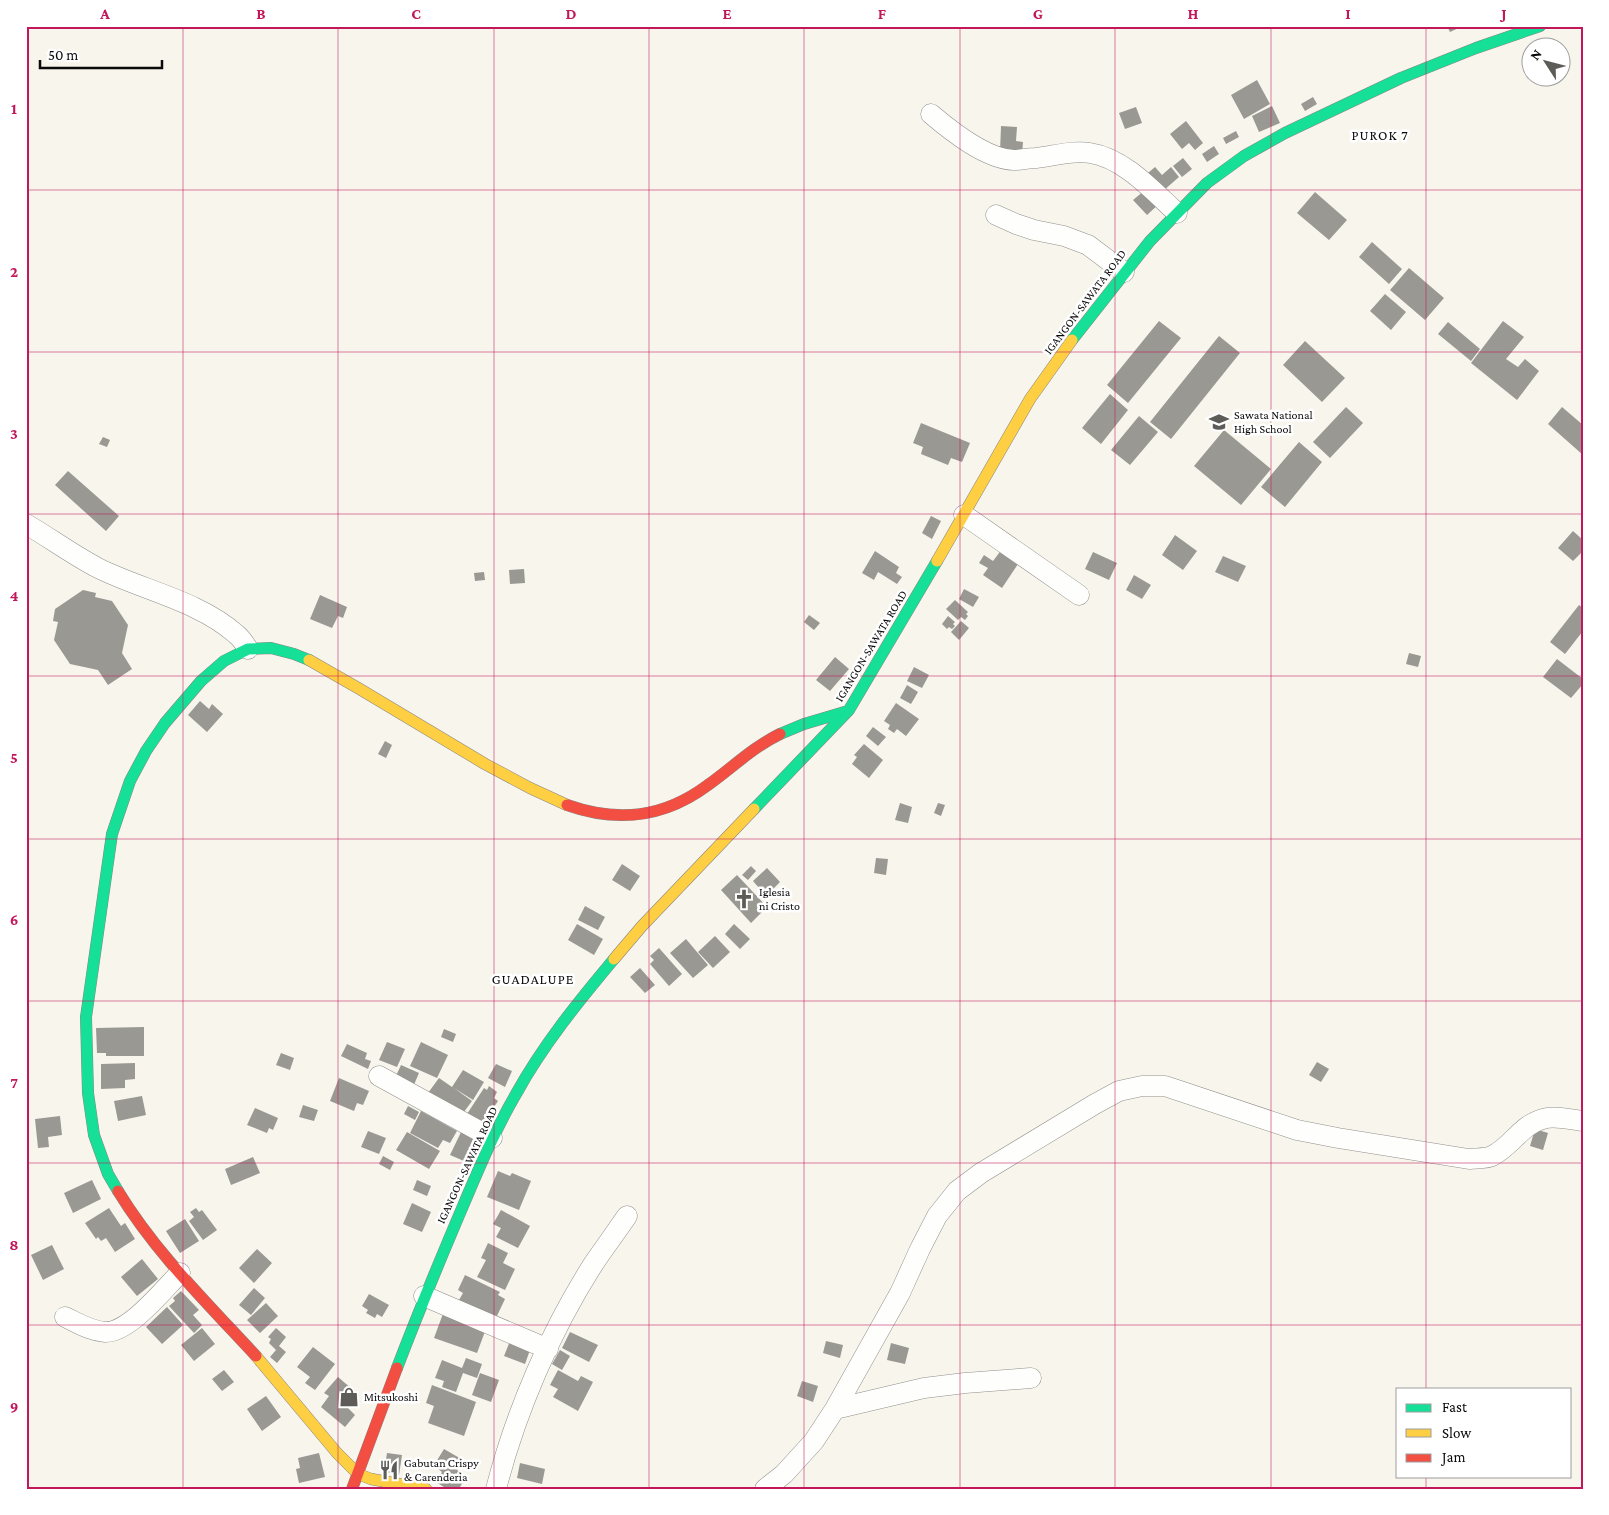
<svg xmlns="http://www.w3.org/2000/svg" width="1609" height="1515" font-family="'Crimson Pro',serif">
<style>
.building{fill:#9a9893}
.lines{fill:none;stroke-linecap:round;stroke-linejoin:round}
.street-casing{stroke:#91908c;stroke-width:21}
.fast-casing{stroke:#888683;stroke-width:12}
.slow-casing{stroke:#888683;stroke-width:12}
.jam-casing{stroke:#888683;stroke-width:12}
.street{stroke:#fefefc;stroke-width:20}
.fast{stroke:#16e098;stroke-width:11}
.slow{stroke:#ffcf43;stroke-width:11}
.jam{stroke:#f24e42;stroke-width:11}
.grid{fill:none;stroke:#c2185b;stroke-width:1;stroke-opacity:0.55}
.labels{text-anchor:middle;stroke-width:5;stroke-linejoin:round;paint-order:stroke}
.street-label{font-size:12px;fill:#0a0a0a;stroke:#fff}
.poi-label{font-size:12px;fill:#0a0a0a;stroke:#fff;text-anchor:start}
.neighbourhood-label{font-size:14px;letter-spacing:1px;fill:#0a0a0a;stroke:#fff}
.neatline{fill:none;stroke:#c2185b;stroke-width:2}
.grid-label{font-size:16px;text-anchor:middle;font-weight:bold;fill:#c2185b}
</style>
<rect width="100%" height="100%" fill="#f8f5ed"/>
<path class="building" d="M1447 26H1463L1450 32Z
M1257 80 1270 104 1244 119 1231 95Z
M1313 97 1317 104 1305 111 1301 104Z
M1272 106 1280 123 1259 132 1252 116Z
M1136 107 1142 123 1125 129 1119 113Z
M1186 121 1203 143 1195 150 1189 143 1182 149 1170 134Z
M1001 126 1017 127 1016 141 1023 142 1022 154 1000 152Z
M1236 131 1239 137 1226 144 1223 138Z
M1214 146 1219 154 1207 162 1202 154Z
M1183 158 1192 169 1182 177 1173 166Z
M1155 167 1162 175 1171 167 1179 177 1163 191 1148 173Z
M1145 190 1159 204 1147 215 1133 200Z
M1315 192 1347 220 1329 240 1297 213Z
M1372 242 1402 269 1389 284 1359 257Z
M1409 268 1444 298 1425 320 1390 290Z
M1385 294 1406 312 1391 330 1370 311Z
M1159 321 1181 338 1128 403 1107 385Z
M1503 321 1524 337 1506 359 1518 367 1525 359 1539 371 1517 400 1471 363Z
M1448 322 1480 349 1471 361 1438 334Z
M1219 336 1240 353 1171 439 1150 422Z
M1305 341 1345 378 1322 402 1283 365Z
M1110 394 1128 410 1101 444 1082 428Z
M1346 407 1363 423 1330 458 1313 442Z
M1562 407 1583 425V455L1548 424Z
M1139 416 1158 432 1130 465 1111 450Z
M921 423 970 443 962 462 951 458 948 465 921 454 923 447 913 443Z
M1224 430 1271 469 1241 505 1194 466Z
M103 437 110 440 107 447 99 444Z
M1299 442 1322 462 1285 507 1261 487Z
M68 471 119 516 106 531 55 485Z
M931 516 941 521 932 539 922 533Z
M1573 531 1583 540V551L1573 561 1558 548Z
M1175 535 1197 551 1183 570 1162 555Z
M1002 549 1020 561 1002 588 983 575 988 568 979 563 984 555 993 561Z
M875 551 899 567 896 573 902 577 897 584 878 572 874 580 862 573Z
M1093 552 1117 563 1109 580 1085 569Z
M1223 556 1246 566 1238 582 1215 572Z
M524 569 525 583 510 584 509 570Z
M484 572 485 580 475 581 474 573Z
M1134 575 1151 585 1142 599 1126 590Z
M964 589 979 597 973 607 959 599Z
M83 590 96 593 95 597 112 601 128 625 122 653 132 669 108 685 98 670 70 664 54 640 58 622 53 621 55 609Z
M320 595 347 607 343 618 338 616 332 628 310 619Z
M955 600 968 612 966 614 968 616 965 620 961 617 958 620 946 609Z
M1579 605 1583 608V631L1565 654 1550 642Z
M809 615 820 623 814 630 804 622Z
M948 616 955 622 953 624 955 626 952 629 949 627 947 629 942 624Z
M961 621 969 628 959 640 951 632Z
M1409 653 1421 656 1418 667 1406 664Z
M835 657 849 669 830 691 816 680Z
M1557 659 1583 679V684L1571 698 1543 677Z
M914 667 929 675 922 688 907 681Z
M907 685 918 692 911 704 900 698Z
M200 701 209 709 212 704 223 714 207 732 188 715Z
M896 703 919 719 906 736 897 729 894 733 888 729 890 725 884 721Z
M873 727 886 737 878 746 866 736Z
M385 741 392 745 386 758 378 754Z
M864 744 883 760 869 778 852 764 857 757 854 755Z
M900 803 912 807 908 823 895 820Z
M938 803 945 805 941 816 934 813Z
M876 858 888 859 886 875 874 873Z
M622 864 640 876 630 891 612 880Z
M751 866 756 871 748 880 742 875Z
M767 868 780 882 766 896 753 881Z
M737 875 767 907 751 923 721 890Z
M585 906 605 917 598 930 578 920Z
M577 924 603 939 594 955 568 940Z
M734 924 750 939 740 949 725 934Z
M715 936 730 952 713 968 698 952Z
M686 939 708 965 693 978 670 953Z
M659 948 682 974 669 986 650 964 654 960 650 956Z
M640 968 655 985 645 993 630 977Z
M144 1027V1056H106V1053H97L96 1028Z
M444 1029 456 1034 453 1042 441 1037Z
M387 1042 405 1049 397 1067 379 1060Z
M421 1042 448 1055 437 1078 410 1066Z
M347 1044 367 1053 365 1059 371 1061 368 1069 341 1056Z
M281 1053 294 1058 290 1070 276 1065Z
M1317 1062 1329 1069 1321 1082 1309 1075Z
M135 1063V1079L125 1080V1088L101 1089V1064Z
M496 1064 512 1071 505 1087 488 1078Z
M401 1065 419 1073 413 1087 395 1078Z
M463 1070 484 1082 473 1100 454 1088 472 1101 461 1116 428 1093 439 1078 452 1087Z
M339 1078 369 1091 363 1105 357 1103 354 1111 330 1101Z
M489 1086 497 1092 494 1098 498 1101 481 1127 465 1117 484 1088 487 1090Z
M142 1096 146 1115 118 1121 114 1101Z
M303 1105 318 1110 314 1121 299 1117Z
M408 1106 419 1112 415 1120 404 1114Z
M255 1108 278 1118 273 1130 269 1128 267 1133 247 1125Z
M421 1111 457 1131 450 1143 443 1140 438 1148 410 1133Z
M60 1116 62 1135 48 1137 49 1147 38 1148 35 1119Z
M463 1128 481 1141 471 1164 450 1155Z
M1535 1129 1548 1133 1543 1150 1530 1146Z
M368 1131 386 1138 379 1154 361 1147Z
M407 1132 440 1151 429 1169 396 1150Z
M383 1156 394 1162 390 1170 379 1164Z
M253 1157 260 1173 231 1185 225 1169Z
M498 1171 510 1176 512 1173 531 1181 519 1210 487 1197Z
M92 1180 101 1199 73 1213 64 1193Z
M417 1180 431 1186 427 1196 413 1190Z
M412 1203 431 1212 422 1232 403 1224Z
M109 1208 121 1226 125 1223 135 1239 115 1252 106 1238 101 1241 98 1237 96 1239 85 1223Z
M196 1208 199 1212 202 1210 217 1230 203 1240 189 1221 194 1217 190 1212Z
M501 1210 530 1226 518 1248 496 1237 501 1228 493 1224Z
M185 1219 199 1241 180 1253 166 1231Z
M488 1243 508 1253 503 1263 515 1269 505 1290 477 1277 486 1260 481 1258Z
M52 1245 64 1269 43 1280 31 1255Z
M257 1249 272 1263 254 1283 239 1268Z
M142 1259 158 1279 137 1296 121 1277Z
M465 1275 500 1292 498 1295 505 1299 496 1318 459 1300 463 1293 458 1290Z
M254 1288 265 1298 251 1315 239 1305Z
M181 1291 199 1310 193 1315 202 1325 194 1333 169 1306 175 1301 173 1298Z
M369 1294 389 1305 382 1317 377 1314 375 1318 366 1313 368 1310 362 1306Z
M266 1303 278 1316 260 1333 247 1320Z
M167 1307 183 1325 162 1344 146 1327Z
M444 1311 487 1326 477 1353 434 1338Z
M202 1328 215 1344 194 1361 181 1345Z
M276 1328 286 1337 279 1346 286 1352 277 1363 270 1357 276 1350 269 1343 271 1339 268 1337Z
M570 1332 598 1345 589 1362 562 1348Z
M510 1341 530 1350 525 1364 504 1356Z
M826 1341 843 1345 840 1358 823 1353Z
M891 1343 909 1348 905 1364 887 1360Z
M313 1347 335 1364 315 1390 305 1383 310 1377 297 1367Z
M560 1350 570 1356 562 1370 552 1364Z
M466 1358 482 1364 477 1378 463 1373 456 1392 442 1387 444 1381 435 1378 442 1360 462 1368Z
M224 1370 234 1382 222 1391 212 1379Z
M558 1370 578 1381 581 1376 593 1382 578 1411 553 1397 558 1389 550 1385Z
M480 1373 499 1380 491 1402 472 1395Z
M338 1377 359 1395 348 1408 355 1415 345 1427 321 1407 329 1396 324 1393Z
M802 1381 818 1386 813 1402 797 1396Z
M432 1385 476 1402 464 1436 428 1423 434 1406 426 1403Z
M266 1396 281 1417 262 1431 247 1409Z
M444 1449 463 1460 457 1470 466 1476 459 1489H447L436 1482 442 1472 438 1469 440 1464 436 1462Z
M319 1453 325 1477 299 1483 296 1469 300 1468 298 1458Z
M387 1453 402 1455 399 1475 384 1472Z
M520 1463 545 1469 542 1484 517 1478Z"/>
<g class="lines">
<defs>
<path id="street" d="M931 114C951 131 986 159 1014 160 1021 160 1029 158 1036 158 1054 156 1072 150 1090 153 1124 158 1153 191 1177 213
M996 215 1016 224 1034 230 1064 236 1088 245 1124 272
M964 515 1079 595
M26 524C50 538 73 555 98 568 142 590 199 601 236 634 241 638 245 644 248 649
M379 1076 492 1138
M424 1296 548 1349
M65 1317C78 1323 90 1331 105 1332 129 1333 163 1290 180 1273
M835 1409 924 1388 965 1383 1031 1378
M496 1489C516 1411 551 1330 594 1263 605 1247 616 1232 627 1216
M765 1489 784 1474 814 1441 835 1409 900 1293 920 1249 937 1216 957 1191 981 1173 1095 1104 1119 1091 1142 1086H1165L1297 1130 1338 1138 1469 1159C1476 1158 1486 1159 1492 1156 1514 1145 1521 1123 1547 1118 1558 1116 1572 1120 1583 1121"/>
<path id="fast" d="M1072 340 1150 241 1207 183 1244 156 1285 133 1401 78 1476 48 1540 26
M780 734 804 724 848 711
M754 809 849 710 937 561
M118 1191 108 1174 94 1135 88 1093 86 1017 112 834 130 781 146 751 165 723 201 681 224 661 248 649 271 648 294 654 309 660
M397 1368C418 1313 440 1260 463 1206 479 1168 495 1130 516 1094 543 1045 578 1002 614 959"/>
<path id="slow" d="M937 561 1030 399 1072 340
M309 660 358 688 485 764 530 788 567 805
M614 959 642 926 754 809
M256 1356 337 1453 358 1474 371 1479 426 1489"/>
<path id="jam" d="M567 805C618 823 664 818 708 785 732 768 753 747 780 734
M118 1191C155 1252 208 1304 256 1356
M352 1489 397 1368"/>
</defs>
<use href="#street" class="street-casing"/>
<use href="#fast" class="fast-casing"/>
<use href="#slow" class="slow-casing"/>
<use href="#jam" class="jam-casing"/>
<use href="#street" class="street"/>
<use href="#fast" class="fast"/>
<use href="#slow" class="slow"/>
<use href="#jam" class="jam"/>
</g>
<path class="grid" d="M183 26V1489M338 26V1489M494 26V1489M649 26V1489M804 26V1489M960 26V1489M1115 26V1489M1271 26V1489M1426 26V1389M26 190H1583M26 352H1583M26 514H1583M26 676H1583M26 839H1583M26 1001H1583M26 1163H1583M26 1325H1583M1426 1476V1489"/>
<defs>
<symbol id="school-bare" viewBox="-9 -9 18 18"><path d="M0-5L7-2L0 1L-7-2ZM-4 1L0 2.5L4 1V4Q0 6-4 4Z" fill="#5d5c59" stroke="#fff" stroke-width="2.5" paint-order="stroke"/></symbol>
<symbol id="church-bare" viewBox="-9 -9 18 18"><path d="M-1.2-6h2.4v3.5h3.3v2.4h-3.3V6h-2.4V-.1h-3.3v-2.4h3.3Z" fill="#5d5c59" stroke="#fff" stroke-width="2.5" paint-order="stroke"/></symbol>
<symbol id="shop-bare" viewBox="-9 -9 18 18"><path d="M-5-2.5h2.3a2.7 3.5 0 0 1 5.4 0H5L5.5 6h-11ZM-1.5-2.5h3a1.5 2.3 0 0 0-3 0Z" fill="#5d5c59" stroke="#fff" stroke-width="2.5" paint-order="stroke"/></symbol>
<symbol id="restaurant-bare" viewBox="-9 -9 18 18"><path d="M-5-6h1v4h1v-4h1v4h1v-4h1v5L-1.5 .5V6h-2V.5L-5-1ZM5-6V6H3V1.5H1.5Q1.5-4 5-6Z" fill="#5d5c59" stroke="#fff" stroke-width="2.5" paint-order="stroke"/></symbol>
</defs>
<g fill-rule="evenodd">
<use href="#school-bare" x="1205" y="408" width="28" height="28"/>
<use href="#church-bare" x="730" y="885" width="28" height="28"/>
<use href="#shop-bare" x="335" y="1383" width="28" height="28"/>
<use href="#restaurant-bare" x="375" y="1456" width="28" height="28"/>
</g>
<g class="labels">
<g class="street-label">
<text transform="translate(1085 302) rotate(-53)" y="4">IGANGON-SAWATA ROAD</text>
<text transform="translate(871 646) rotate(-59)" y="4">IGANGON-SAWATA ROAD</text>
<text transform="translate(467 1165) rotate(-65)" y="4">IGANGON-SAWATA ROAD</text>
</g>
<g class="poi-label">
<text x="1234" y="419">Sawata National<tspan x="1234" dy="14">High School</tspan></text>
<text x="759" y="896">Iglesia<tspan x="759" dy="14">ni Cristo</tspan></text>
<text x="364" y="1401">Mitsukoshi</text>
<text x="404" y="1467">Gabutan Crispy<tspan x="404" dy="14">&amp; Carenderia</tspan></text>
</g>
<g class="neighbourhood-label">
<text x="1380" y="140">PUROK 7</text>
<text x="533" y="984">GUADALUPE</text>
</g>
</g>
<rect width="1609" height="1515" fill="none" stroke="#ffffff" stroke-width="55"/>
<rect x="1396" y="1388" width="175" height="90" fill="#ffffff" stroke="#9d9d9d"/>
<rect x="1406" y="1404" width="25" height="8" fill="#16e098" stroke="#9d9d9d"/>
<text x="1442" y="1412" font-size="15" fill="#0a0a0a">Fast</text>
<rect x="1406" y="1429" width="25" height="8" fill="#ffcf43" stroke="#9d9d9d"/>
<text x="1442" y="1438" font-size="15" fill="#0a0a0a">Slow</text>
<rect x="1406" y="1454" width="25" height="8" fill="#f24e42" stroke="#9d9d9d"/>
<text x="1442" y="1462" font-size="15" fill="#0a0a0a">Jam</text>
<g transform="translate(1546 62) rotate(306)"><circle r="24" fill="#ffffff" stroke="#9d9d9d"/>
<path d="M0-4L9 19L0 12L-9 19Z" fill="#5d5c59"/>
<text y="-8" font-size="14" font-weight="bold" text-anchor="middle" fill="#0a0a0a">N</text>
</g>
<path d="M40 60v8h122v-8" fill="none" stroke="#0a0a0a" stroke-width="2.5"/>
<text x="48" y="60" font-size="15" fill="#0a0a0a" stroke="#ffffff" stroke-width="4" paint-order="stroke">50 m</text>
<rect x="28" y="28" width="1554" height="1460" class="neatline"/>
<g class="grid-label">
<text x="105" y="19">A</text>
<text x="261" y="19">B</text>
<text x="416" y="19">C</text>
<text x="571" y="19">D</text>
<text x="727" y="19">E</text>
<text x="882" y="19">F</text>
<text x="1038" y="19">G</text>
<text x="1193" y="19">H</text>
<text x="1348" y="19">I</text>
<text x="1504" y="19">J</text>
<text x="14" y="114">1</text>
<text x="14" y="277">2</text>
<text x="14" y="439">3</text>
<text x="14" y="601">4</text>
<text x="14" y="763">5</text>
<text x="14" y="925">6</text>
<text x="14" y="1088">7</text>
<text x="14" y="1250">8</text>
<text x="14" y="1412">9</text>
</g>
</svg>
